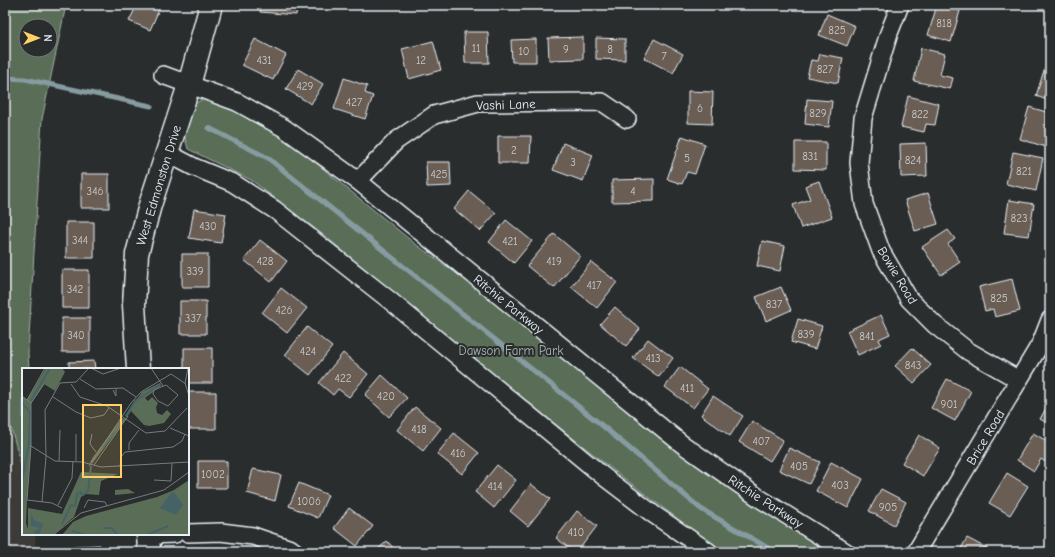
<svg xmlns="http://www.w3.org/2000/svg" width="1055" height="557" font-family="'Comic Neue',sans-serif">
<style>
.built{fill:#3e3b39}
.green{fill:#5a6d57;stroke:#a1afa8;fill-rule:evenodd}
.lines{fill:none;stroke-linecap:round;stroke-linejoin:round}
.stream{stroke:#869ca1;stroke-width:5}
.building{fill:#6b5d52;stroke:#e8f1f8}
.street-casing{stroke:#e8f1f8;stroke-width:20}
.secondary-casing{stroke:#e8f1f8;stroke-width:25}
.street{stroke:#2a2d2e;stroke-width:17}
.secondary{stroke:#2a2d2e;stroke-width:22}
.labels{text-anchor:middle;stroke-width:4;stroke-linejoin:round;paint-order:stroke}
.number-label{font-size:11px;fill:#c9ccce}
.street-label{font-size:13px;fill:#e8f1f8;stroke:#2a2d2e}
.park-label{font-size:13px;fill:#a8b6b0;stroke:#2a2d2e}
.inset-river{fill:none;stroke:#456367;stroke-width:2}
.inset-road{fill:none;stroke:#767b7f;stroke-width:1}
.view{fill:#ffd166;fill-opacity:0.15;stroke:#ffd166;stroke-width:2}
.inset-edge{fill:none;stroke:#e8f1f8;stroke-width:2}
</style>
<rect width="100%" height="100%" fill="#2a2d2e"/>
<filter id="ink" filterUnits="userSpaceOnUse"><feTurbulence type="fractalNoise" baseFrequency=".025" numOctaves="2"/><feDisplacementMap in="SourceGraphic" scale="8" xChannelSelector="R" yChannelSelector="G"/><feConvolveMatrix kernelMatrix="1 2 1 2 8 2 1 2 1" color-interpolation-filters="sRGB"/></filter>
<g filter="url(#ink)">
<path class="built" d="M5 405 23 472V534H35L36 552H5Z"/>
<path class="green" d="M5 5H66L42 119 28 353 29 369H23V472L5 405ZM26 26H50V50H26Z
M203 99H214L283 136 414 243 527 324 831 552H721L603 462 477 362 326 237 251 180 188 149 184 134 196 103Z"/>
<g class="lines">
<path class="stream" d="M5 78 25 79 151 106
M209 128 268 158 604 427 701 509 775 552"/>
</g>
<path class="building" d="M137 5H161L150 30 129 21Z
M261 5H297L296 15 260 12Z
M937 5H943L960 11 951 42 928 35Z
M827 14 855 26 847 46 819 35Z
M464 32H488L489 63H465Z
M583 37V59L549 60 548 38Z
M596 38 625 39V60L596 59Z
M255 39 286 55 273 80 242 65Z
M536 39V62H512L511 40Z
M654 39 683 54 673 73 644 58Z
M433 41 441 70 409 79 402 49Z
M921 48 945 54 940 75 953 78 950 89 914 81Z
M820 54 843 58 838 83 807 77 811 60 818 61Z
M1046 64 1050 65V101L1036 96Z
M298 69 323 84 311 104 286 89Z
M344 78 367 86 365 93 373 96 365 119 334 109Z
M688 91 713 92 712 124 688 123Z
M908 96 939 104 935 125 926 124 924 132 901 127Z
M807 99 832 101 829 127 805 124Z
M1029 107 1050 113V134L1046 147 1020 139Z
M498 136H531L530 163H498Z
M682 136 705 144 695 174 687 172 682 184 667 179Z
M795 142H826V170L795 169Z
M563 143 593 155 583 181 553 170Z
M926 143 927 176 901 177 900 144Z
M1013 152 1043 158 1036 191 1006 184Z
M426 162H450L451 186 427 187Z
M81 174H109V208H81Z
M654 179V201L612 202V180Z
M819 181 832 217 801 228 793 205 810 199 805 186Z
M469 191 496 213 480 231 454 209Z
M928 193 938 224 915 231 905 200Z
M1009 200 1034 204 1029 236 1004 233Z
M194 209 226 214 221 243 189 238Z
M506 220 532 241 514 263 489 242Z
M66 222H94V258H66Z
M948 230 955 239 948 244 960 262 941 275 922 247Z
M554 234 580 256 554 288 527 266Z
M260 240 287 261 271 282 244 260Z
M762 241 785 246 780 271 757 266Z
M182 254H208V287H182Z
M591 262 617 282 597 308 571 287Z
M62 270H89V308H62Z
M1012 279 1020 311 995 317 993 309 985 311 979 287Z
M781 287 791 310 766 321 756 297Z
M281 288 307 308 287 333 262 313Z
M180 301H206V334H180Z
M615 307 640 329 626 346 600 324Z
M881 315 890 334 879 339 881 344 858 355 847 331Z
M62 318H90V352H62Z
M798 319 822 326 815 349 791 342Z
M307 327 332 347 310 375 285 355Z
M648 339 673 358 659 377 633 358Z
M184 348H212V383H188V369H184Z
M912 348 931 365 914 383 895 366Z
M343 353 368 374 349 397 338 389 333 395 319 383Z
M94 361 95 369H69V362Z
M680 367 708 389 693 408 665 387Z
M382 375 407 398 389 417 365 395Z
M947 379 971 391 955 421 931 408Z
M188 392H216V429H188Z
M713 396 743 416 730 436 701 415Z
M1050 401V425L1040 419Z
M415 407 441 428 423 451 397 430Z
M752 421 783 440 770 461 739 442Z
M454 433 479 453 462 474 437 454Z
M1033 433 1050 443V465L1041 459 1034 471 1017 460Z
M919 435 940 448 923 476 902 463Z
M789 448 820 462 809 484 779 470Z
M198 461H227V488H198Z
M831 462 863 479 848 508 816 491Z
M497 465 516 480 494 508 475 492Z
M253 469 281 475 275 501 247 493Z
M1007 473 1028 486 1010 515 989 503Z
M299 483 328 495 318 518 289 506Z
M531 484 550 499 528 526 510 511Z
M881 489 906 502 894 525 869 511Z
M349 508 373 526 357 546 334 528Z
M577 511 597 526 577 552H574L556 538Z
M967 538 988 549 987 552H959Z
M387 541 397 552H375Z
M100 545 101 552H75L74 546Z
M599 547 605 552H596Z"/>
<g class="lines">
<defs>
<path id="street" d="M900 5 889 33 863 118 859 163 864 204 881 251 909 299 935 325 968 351 1019 380
M163 75 237 102 284 128 358 181 682 444 759 498 846 552
M167 153 194 167 233 183 275 210 388 299 603 476 653 514 709 552
M358 181 396 141 434 115 478 103 602 102 627 119
M188 533 221 532 253 536 291 549 295 552
M148 535 175 534
M916 552 1041 343 1050 320"/>
<path id="secondary" d="M138 369 134 305 137 254 150 205 189 85 211 5
M148 534 149 552"/>
</defs>
<use href="#street" class="street-casing"/>
<use href="#secondary" class="secondary-casing"/>
<use href="#street" class="street"/>
<use href="#secondary" class="secondary"/>
</g>
</g>
<g class="labels">
<g class="number-label">
<text x="944" y="27">818</text>
<text x="837" y="34">825</text>
<text x="476" y="52">11</text>
<text x="566" y="53">9</text>
<text x="610" y="53">8</text>
<text x="524" y="55">10</text>
<text x="664" y="60">7</text>
<text x="264" y="64">431</text>
<text x="421" y="64">12</text>
<text x="825" y="73">827</text>
<text x="305" y="90">429</text>
<text x="354" y="106">427</text>
<text x="700" y="112">6</text>
<text x="818" y="117">829</text>
<text x="920" y="118">822</text>
<text x="514" y="154">2</text>
<text x="810" y="160">831</text>
<text x="687" y="162">5</text>
<text x="913" y="164">824</text>
<text x="573" y="166">3</text>
<text x="1024" y="175">821</text>
<text x="439" y="178">425</text>
<text x="95" y="195">346</text>
<text x="633" y="195">4</text>
<text x="1019" y="222">823</text>
<text x="208" y="230">430</text>
<text x="80" y="244">344</text>
<text x="510" y="245">421</text>
<text x="265" y="265">428</text>
<text x="554" y="265">419</text>
<text x="195" y="275">339</text>
<text x="594" y="289">417</text>
<text x="75" y="293">342</text>
<text x="999" y="302">825</text>
<text x="774" y="308">837</text>
<text x="284" y="314">426</text>
<text x="193" y="322">337</text>
<text x="806" y="338">839</text>
<text x="76" y="339">340</text>
<text x="867" y="340">841</text>
<text x="308" y="355">424</text>
<text x="653" y="362">413</text>
<text x="913" y="369">843</text>
<text x="343" y="382">422</text>
<text x="687" y="392">411</text>
<text x="386" y="400">420</text>
<text x="949" y="408">901</text>
<text x="419" y="433">418</text>
<text x="761" y="445">407</text>
<text x="458" y="457">416</text>
<text x="799" y="470">405</text>
<text x="213" y="478">1002</text>
<text x="840" y="489">403</text>
<text x="495" y="490">414</text>
<text x="309" y="505">1006</text>
<text x="888" y="511">905</text>
<text x="576" y="536">410</text>
</g>
<g class="street-label">
<text transform="translate(506 104) rotate(-2)" y="5">Vashi Lane</text>
<text transform="translate(158 185) rotate(-73)" y="5">West Edmonston Drive</text>
<text transform="translate(898 275) rotate(59)" y="5">Bowie Road</text>
<text transform="translate(509 304) rotate(39)" y="5">Ritchie Parkway</text>
<text transform="translate(985 437) rotate(-59)" y="5">Brice Road</text>
<text transform="translate(766 501) rotate(33)" y="5">Ritchie Parkway</text>
</g>
<g class="park-label">
<text x="511" y="355">Dawson Farm Park</text>
</g>
</g>
<g transform="translate(22 368)">
<rect width="167" height="167" fill="#2a2d2e"/>
<path d="M24 0H40L43 4 33 23 22 16 9 36V78L5 132 4 155 6 161V140L40 146 59 104 96 106 79 113 77 127 64 126 59 129 52 149 31 167H0V28L5 32ZM138 15 139 18 123 30 126 33 130 29 136 35 134 39 135 45 140 47 145 42 149 46 142 55 127 58 122 57 109 43 105 49 103 48 120 24ZM100 50 104 51 70 96 68 94 71 89ZM167 112V167H40L51 154 64 148 135 129 152 122ZM106 121 113 125 93 127V122Z" fill="#5a6d57"/>
<path d="M152 124 161 137 154 147 138 140 149 125ZM9 145 12 152 21 156 17 167 11 164 18 160 9 158Z" fill="#456367"/>
<path class="inset-river" d="M9 33 28 0M0 35 8 44 7 75 0 113M104 48 113 33 138 17M80 80 93 64M40 156 49 137 53 138 55 126 58 124 61 127 66 123 69 98M81 160H89L96 167M50 163 63 167M125 167 146 158"/>
<path class="inset-road" d="M69 0 81 6 99 0M129 0 141 18M166 0 163 15 167 28M58 11 74 21 101 20 114 29M49 16 58 29 85 38 124 65 143 63 165 40M144 17 156 27 146 38 136 33 131 26 132 22ZM91 22 94 28V21M0 28 9 35V78L5 132 30 135 40 140M31 29 54 44 69 50 82 47 87 40M5 32 23 0M9 35 22 16M148 60 167 68M54 66V93M70 66 68 76 74 84M9 78 33 93 60 94 79 99 167 94M107 82V75L117 62M37 93 38 62M72 97 106 48M67 98 109 35 119 24 149 6 164 16M98 99 99 89 103 84 151 79 160 73 163 66M132 112 149 113 150 95M20 134 24 89 23 42 38 15 54 14 67 0M36 137 50 110 51 93M62 140 66 132 83 134 85 138M31 167 59 145 142 122 167 104"/>
<path class="view" d="M61 37H99V109H61Z"/>
<rect width="167" height="167" class="inset-edge"/>
</g>
<rect width="1055" height="557" fill="none" stroke="#2a2d2e" stroke-width="20"/>
<rect x="10" y="10" width="1035" height="537" fill="none" stroke="#e8f1f8" stroke-width="1.5" filter="url(#ink)"/>
<g transform="translate(38 38) rotate(90)"><circle r="19" fill="#2a2d2e" stroke="#767b7f"/>
<path d="M0-3L7 15L0 10L-7 15Z" fill="#ffd166"/>
<text y="-6" font-size="11" font-weight="bold" text-anchor="middle" fill="#e8f1f8">N</text>
</g>
</svg>
